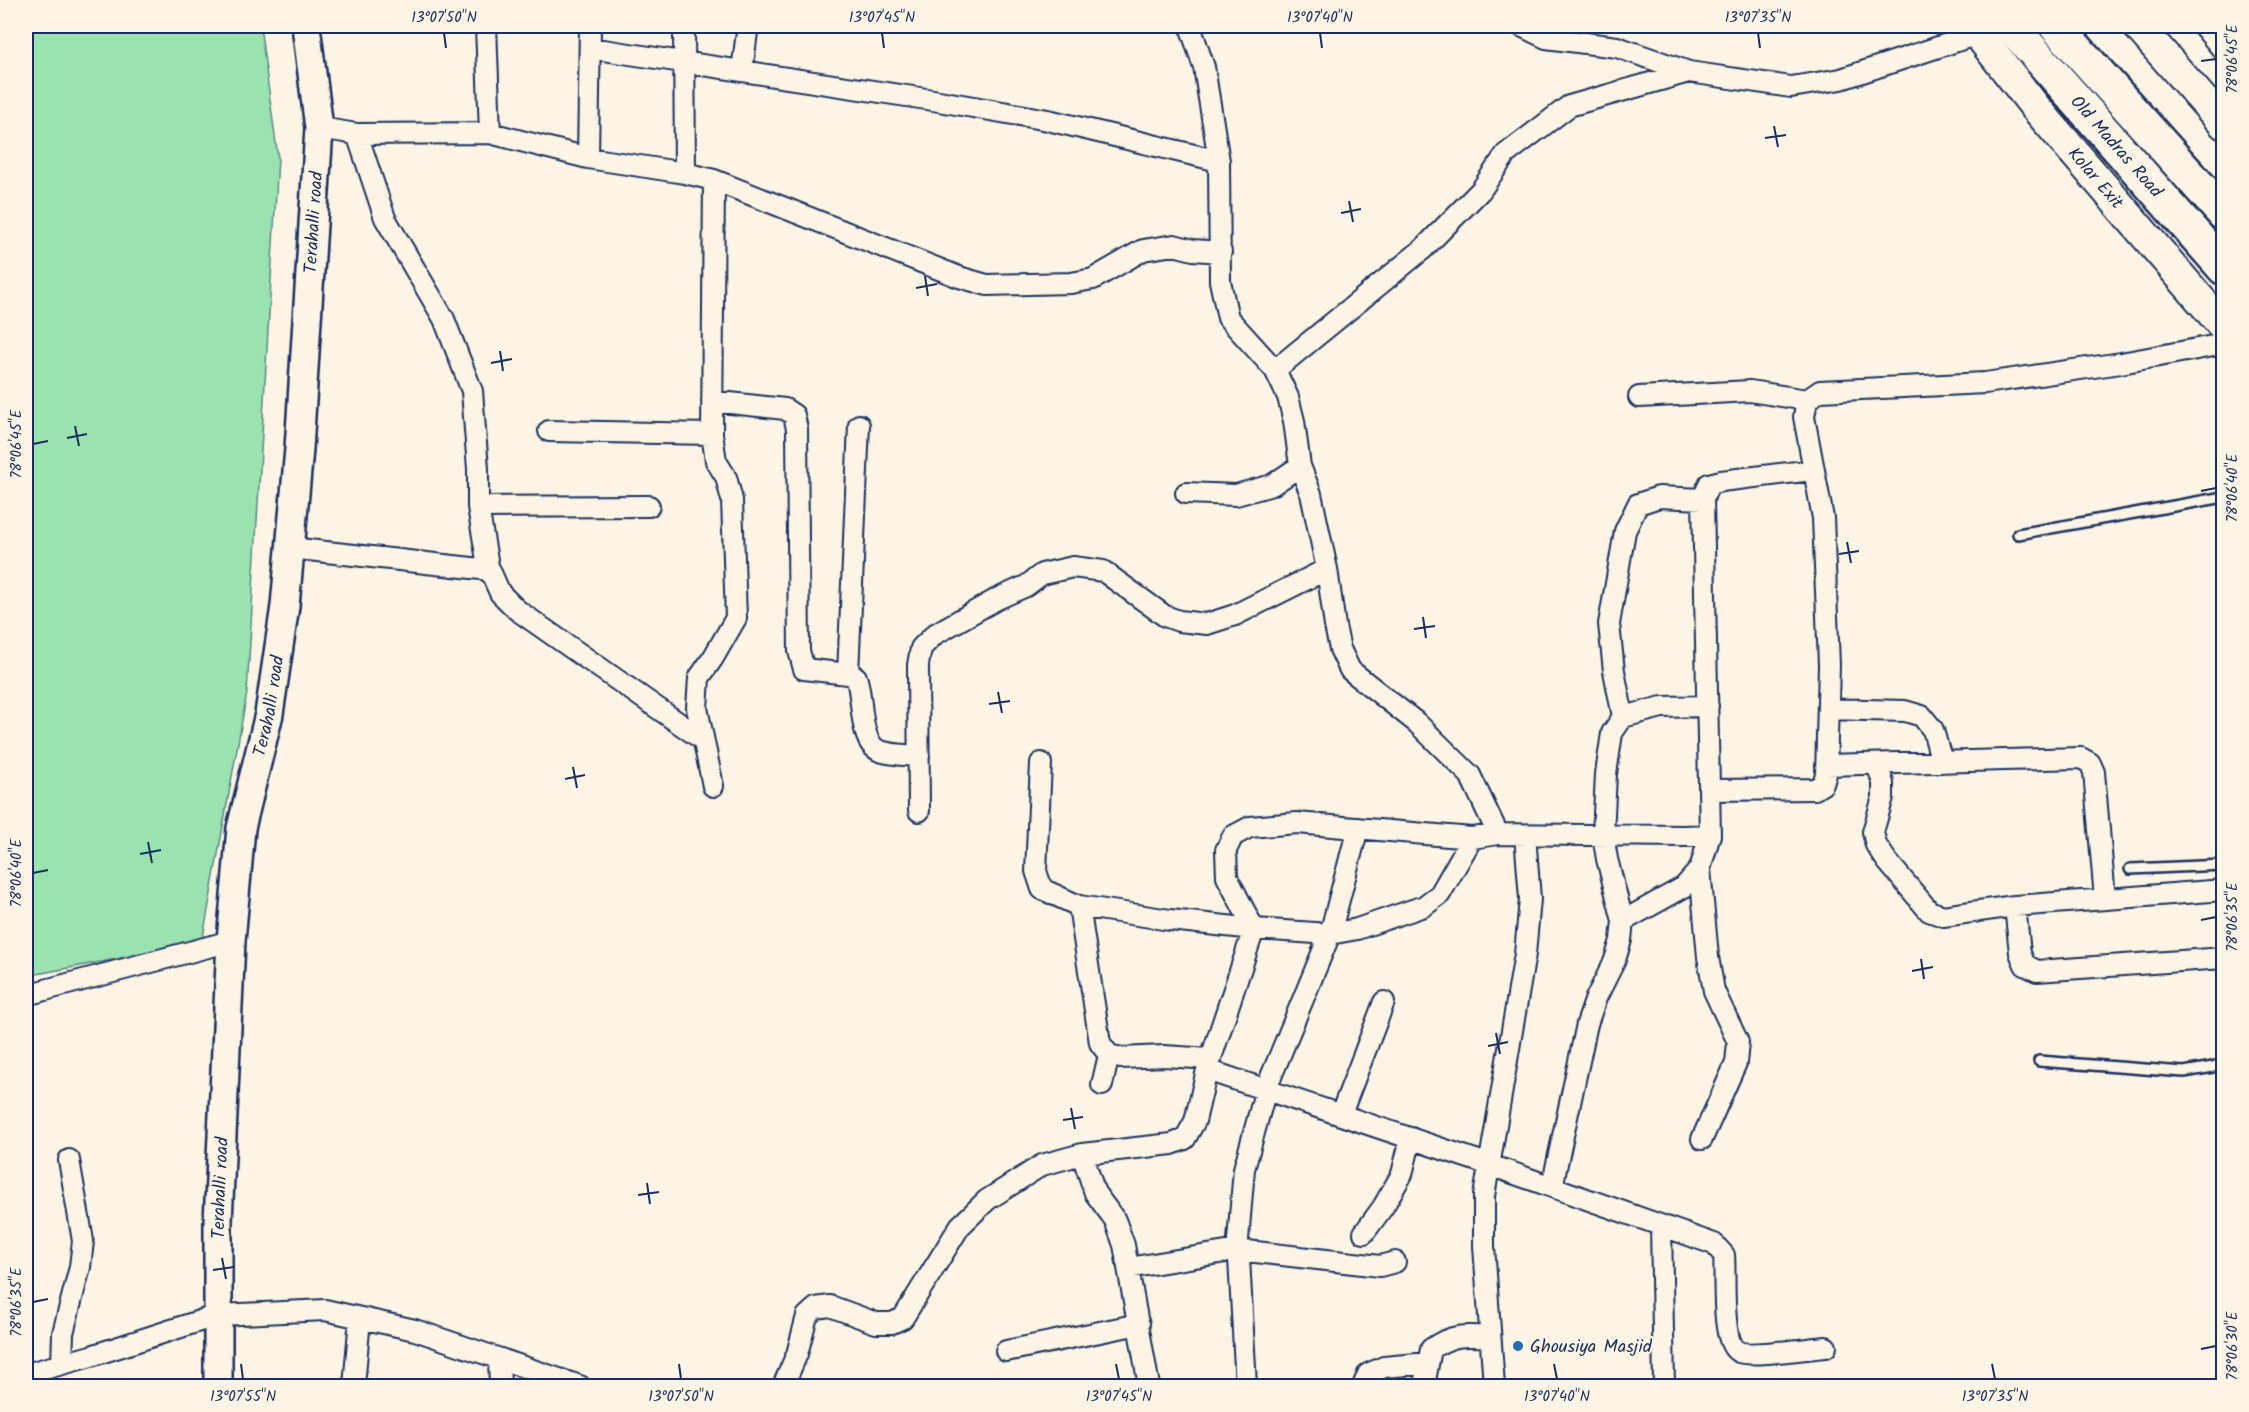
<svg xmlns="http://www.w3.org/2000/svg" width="2249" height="1412" font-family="Kalam,sans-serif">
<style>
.green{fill:#9ae2af;stroke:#5a8886;stroke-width:1.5}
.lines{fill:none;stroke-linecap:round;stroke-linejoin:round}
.lane-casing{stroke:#1b2f5e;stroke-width:14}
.street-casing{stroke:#1b2f5e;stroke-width:24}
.secondary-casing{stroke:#1b2f5e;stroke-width:32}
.primary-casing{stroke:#1b2f5e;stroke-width:34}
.highway-casing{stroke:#1b2f5e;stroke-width:38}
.lane{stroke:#fcf5e5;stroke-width:9}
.street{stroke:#fcf5e5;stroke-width:20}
.secondary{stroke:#fcf5e5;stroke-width:27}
.primary{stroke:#fcf5e5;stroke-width:30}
.highway{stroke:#fcf5e5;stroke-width:33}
.ticks{fill:none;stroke:#1b2f5e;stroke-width:2}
.poi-dot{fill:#1f6fb2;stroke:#fcf5e5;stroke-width:2}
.labels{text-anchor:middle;stroke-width:4.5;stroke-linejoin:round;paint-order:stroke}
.street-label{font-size:18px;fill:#1b2f5e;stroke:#fcf5e5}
.poi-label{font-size:18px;fill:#1b2f5e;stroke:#fcf5e5;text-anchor:start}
.neatline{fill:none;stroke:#1b2f5e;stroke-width:2}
.ticks-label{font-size:15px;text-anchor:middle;fill:#1b2f5e}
</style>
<rect width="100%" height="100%" fill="#fcf5e5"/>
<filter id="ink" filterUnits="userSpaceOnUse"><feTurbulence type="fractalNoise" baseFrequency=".0167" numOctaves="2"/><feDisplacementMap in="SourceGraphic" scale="12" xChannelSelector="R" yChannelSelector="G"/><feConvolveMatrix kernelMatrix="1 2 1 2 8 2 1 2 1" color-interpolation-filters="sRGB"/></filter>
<g filter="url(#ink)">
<path class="green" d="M26 26H260L278 158 247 693 202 943 26 976Z"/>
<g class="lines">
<defs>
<path id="lane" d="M2018 534 2224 497
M2130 869 2224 865
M2039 1061 2184 1072 2213 1067 2224 1063"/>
<path id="street" d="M486 26 490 133
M684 26 685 173
M1190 26 1204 67 1219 161 1220 281 1228 318 1275 370 1288 397 1294 421 1300 466 1311 494 1327 569 1335 626 1340 649 1350 670 1417 723 1470 775 1498 834
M1521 26 1546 38 1617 47 1689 72 1791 87 1841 79 1978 34
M2203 26 2224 51
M590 48 933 100 1048 120 1219 161
M742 71 747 32 750 26
M319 128 357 134 490 133 588 158 685 173 714 180 959 277 987 285 1071 283 1093 279 1143 250 1174 245 1193 250 1221 252
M357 134 385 218 444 319 472 391 478 469V507L488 566 500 593 517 610 703 740
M588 158 590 26
M1275 370 1423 249 1481 190 1506 154 1569 106 1689 72
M1639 397 1750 391 1807 400
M712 401 785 409 794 415 797 429 799 651 804 669 848 674 856 677C864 697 858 743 880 751 892 755 906 755 919 756
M549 431 712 434
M1186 493 1236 495 1272 485 1300 466
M478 507 649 506
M290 548 490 570
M848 674 859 425
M1828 709 1905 711 1922 716 1933 730 1942 762
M1623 717 1614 671 1609 624 1625 531 1638 504 1659 497 1703 499
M1041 763 1036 871 1042 889 1079 906 1170 920 1254 929 1330 934 1357 929 1424 906 1440 894 1472 838
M1877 764 1883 783V797L1873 832 1876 845 1887 861 1929 911 1943 916 2015 906 2224 890
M1826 765 2081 758 2090 763 2094 772 2105 899
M713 786 697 708 699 678 713 658 736 618 732 500 726 477 716 461 712 434 714 180
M1710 790 1815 789 1823 784 1826 774 1829 665 1823 518 1804 417 1807 400 1820 391 1985 383 2121 363 2224 344
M919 811 918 665 921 648 935 634 997 599 1026 586 1042 574 1073 567 1103 571 1165 616 1179 621 1207 624 1235 615 1327 569
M1700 869 1708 957 1714 991 1738 1042 1736 1063 1702 1139
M1079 906 1100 1043 1109 1055 1121 1058 1164 1056 1211 1059
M2015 906 2020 953 2025 965 2037 971 2224 958
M1623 921 1684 887 1700 869 1710 835 1703 499 1709 484 1721 481 1813 470
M26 995 231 941
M1207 1070 1490 1165 1714 1244 1724 1255C1726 1274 1720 1345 1739 1352 1751 1357 1810 1348 1826 1347
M1102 1085 1109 1055
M1341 1114 1384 1002
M1082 1154 1095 1193 1115 1220 1124 1245 1149 1386
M1552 1187 1587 1024 1596 998 1615 960 1621 940 1623 921 1607 859 1603 835 1606 774 1612 733 1623 717 1662 707 1708 706
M1661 1226 1664 1384
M1364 1233 1383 1207 1402 1174 1411 1138
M1128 1268 1238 1250 1380 1266 1395 1262
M1006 1351 1139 1324
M499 1359 500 1386
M62 1364 63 1333 80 1267 83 1241 69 1160
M26 1374 91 1356 218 1315 325 1310 415 1330 580 1386
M354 1386 360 1318
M783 1386 797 1354 807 1316 816 1308 830 1306 876 1323H892L903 1318 960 1226 987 1200 1042 1165 1082 1154 1172 1144 1185 1139 1195 1121 1207 1070 1254 929 1227 877 1226 850 1233 836 1250 827 1297 823 1472 838 1498 834 1683 836 1710 835
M1246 1386 1238 1240 1244 1169 1266 1089 1330 934 1358 828
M1363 1386 1368 1374 1384 1367 1428 1363
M1424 1386 1431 1349C1452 1334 1466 1335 1490 1337
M1494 1386 1484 1246V1196L1525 954 1530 899 1525 835"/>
<g id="secondary">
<path id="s1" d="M218 1386V1222L231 941 241 828 269 714 285 606 299 449 319 128 306 26"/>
</g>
<g id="primary">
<path id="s2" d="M1972 26 2036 108 2224 327"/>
<path d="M2138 26 2224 124"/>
</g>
<g id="highway">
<path id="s3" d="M2011 26 2224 268"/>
<path d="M2056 26 2224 214"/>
</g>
</defs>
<use href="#lane" class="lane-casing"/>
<use href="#street" class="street-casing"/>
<use href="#secondary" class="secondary-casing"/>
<use href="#primary" class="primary-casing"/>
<use href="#highway" class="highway-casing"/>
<use href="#lane" class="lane"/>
<use href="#street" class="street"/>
<use href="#secondary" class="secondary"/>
<use href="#primary" class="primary"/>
<use href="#highway" class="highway"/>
</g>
</g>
<path class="ticks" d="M444 33 446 48M882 33 884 48M1320 33 1322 48M1758 33 1760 48M2201 61 2216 59M1774 126 1778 147M1765 138 1786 135M1349 201 1353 222M1341 213 1361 209M925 276 928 296M916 288 937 284M500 351 503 371M491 363 512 359M75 426 79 446M67 438 87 434M33 444 48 441M2201 491 2216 488M1847 542 1851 563M1839 554 1859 551M1423 617 1426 638M1414 629 1435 626M998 692 1002 713M989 704 1010 701M573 767 577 788M565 779 585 775M148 842 152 863M140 854 161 850M33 873 48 870M2201 920 2216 917M1921 959 1924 979M1912 971 1933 967M1496 1033 1500 1054M1488 1046 1508 1042M1071 1108 1075 1129M1063 1120 1083 1117M647 1183 650 1204M638 1195 659 1192M222 1258 226 1279M213 1270 234 1267M33 1302 48 1299M2201 1349 2216 1346M241 1364 243 1379M679 1364 681 1379M1116 1364 1119 1379M1554 1364 1557 1379M1992 1364 1995 1379"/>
<circle class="poi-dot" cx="1518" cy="1346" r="6"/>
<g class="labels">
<g class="street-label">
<text dy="6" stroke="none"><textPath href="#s3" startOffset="160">Old Madras Road</textPath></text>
<text dy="6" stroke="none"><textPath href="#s2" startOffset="196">Kolar Exit</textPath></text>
<text dy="6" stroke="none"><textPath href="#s1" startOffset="1170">Terahalli road</textPath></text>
<text dy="6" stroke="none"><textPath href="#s1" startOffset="684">Terahalli road</textPath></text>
<text dy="6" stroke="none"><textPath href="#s1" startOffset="198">Terahalli road</textPath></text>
</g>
<g class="poi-label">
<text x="1530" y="1352">Ghousiya Masjid</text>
</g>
</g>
<rect width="2249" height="1412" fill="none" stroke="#fcf5e5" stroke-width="66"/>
<rect x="33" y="33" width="2183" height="1346" class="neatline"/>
<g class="ticks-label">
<text x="444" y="22">13°07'50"N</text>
<text x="882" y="22">13°07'45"N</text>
<text x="1320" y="22">13°07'40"N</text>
<text x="1758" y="22">13°07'35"N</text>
<text transform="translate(2232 59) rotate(-90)" y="5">78°06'45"E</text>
<text transform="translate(16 444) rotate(-90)" y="5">78°06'45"E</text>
<text transform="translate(2232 488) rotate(-90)" y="5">78°06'40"E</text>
<text transform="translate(16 873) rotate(-90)" y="5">78°06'40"E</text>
<text transform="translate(2232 917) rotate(-90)" y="5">78°06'35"E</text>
<text transform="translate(16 1302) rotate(-90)" y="5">78°06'35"E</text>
<text transform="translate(2232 1346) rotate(-90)" y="5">78°06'30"E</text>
<text x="243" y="1401">13°07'55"N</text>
<text x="681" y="1401">13°07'50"N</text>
<text x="1119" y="1401">13°07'45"N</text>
<text x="1557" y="1401">13°07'40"N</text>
<text x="1995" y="1401">13°07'35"N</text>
</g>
</svg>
